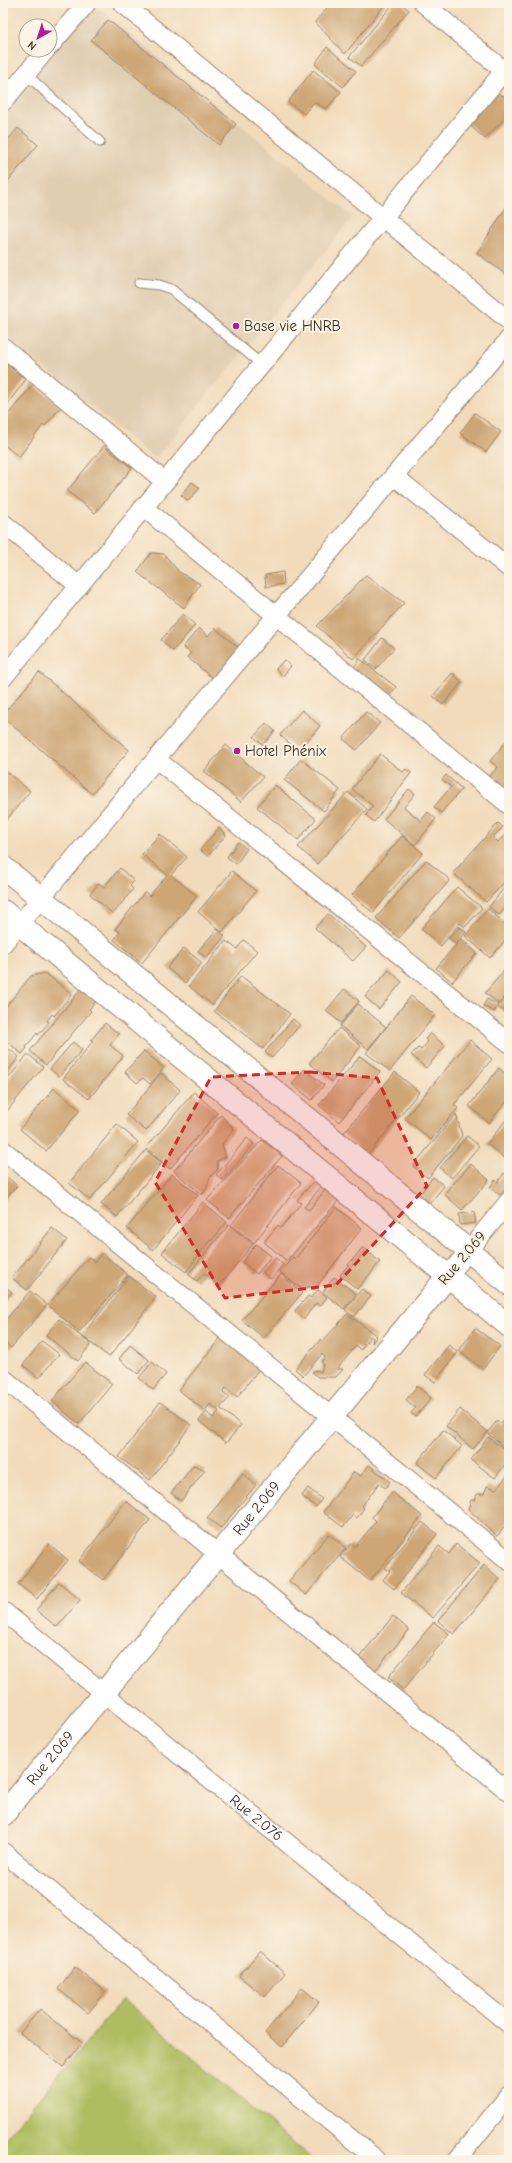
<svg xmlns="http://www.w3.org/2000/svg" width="512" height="2163" font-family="'Comic Neue',sans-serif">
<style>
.built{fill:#e0ceb1}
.green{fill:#aebd60;stroke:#74743f}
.building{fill:#cca675}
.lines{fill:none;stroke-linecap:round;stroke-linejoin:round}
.lane-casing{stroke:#96826c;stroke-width:11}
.street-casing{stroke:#96826c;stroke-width:20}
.secondary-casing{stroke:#96826c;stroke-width:24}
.lane{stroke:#fff;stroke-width:9}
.street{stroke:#fff;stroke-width:18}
.secondary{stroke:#fff;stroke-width:22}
.marked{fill:#d62828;fill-opacity:0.2;stroke:#d62828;stroke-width:3;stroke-dasharray:8 5;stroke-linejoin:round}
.poi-dot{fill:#b5179e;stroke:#fcf5e5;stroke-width:1.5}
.labels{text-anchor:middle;stroke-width:4;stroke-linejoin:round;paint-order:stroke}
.poi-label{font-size:15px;fill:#3b2a1e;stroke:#fcf5e5;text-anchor:start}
.street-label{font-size:15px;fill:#3b2a1e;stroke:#fcf5e5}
</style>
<rect width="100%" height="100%" fill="#fcf5e5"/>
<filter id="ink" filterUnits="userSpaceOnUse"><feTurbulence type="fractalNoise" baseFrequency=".025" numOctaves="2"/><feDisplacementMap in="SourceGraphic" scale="8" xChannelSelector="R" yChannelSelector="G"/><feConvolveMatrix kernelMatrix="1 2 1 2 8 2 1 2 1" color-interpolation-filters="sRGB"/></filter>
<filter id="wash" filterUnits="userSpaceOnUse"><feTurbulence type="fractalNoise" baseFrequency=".012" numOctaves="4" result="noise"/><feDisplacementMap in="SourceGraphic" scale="16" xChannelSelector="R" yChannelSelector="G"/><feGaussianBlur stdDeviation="0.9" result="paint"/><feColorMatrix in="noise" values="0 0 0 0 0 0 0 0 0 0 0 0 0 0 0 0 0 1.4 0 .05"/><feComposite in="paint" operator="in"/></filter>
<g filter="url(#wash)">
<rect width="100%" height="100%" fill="#f1dbbb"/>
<path class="built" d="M101 10 353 217 155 459 3 333V110L83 11Z"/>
<path class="green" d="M123 1999 313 2160H3V2141Z"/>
<g id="blocks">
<path class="building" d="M331 3H386L345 54 315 22Z
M394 3H400L409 10 361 66 349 57Z
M108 20 236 124 219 145 91 40Z
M327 47 356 71 343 87 315 64Z
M313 70 341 92 326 109 314 102 304 114 288 102Z
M484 88 509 98V114L485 139 464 120Z
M18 128 38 145 3 187V146Z
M509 203V277L477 253Z
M8 365 26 379 3 410V371Z
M33 384 61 407 45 426 43 425 19 457 3 444V421Z
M475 413 501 432 486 452 460 433Z
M104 446 132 468 95 513 67 491Z
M192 482 200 488 188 501 181 495Z
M151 553 164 554 179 572 200 584 184 608 137 572Z
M283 572 284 584 266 587 265 575Z
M366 575 404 603 353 659 317 626Z
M183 614 195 625 173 651 161 640Z
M199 628 208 636 215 628 246 654 221 685 187 657 191 653 183 647Z
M382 638 394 648 376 669 365 660Z
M360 659 396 687 386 700 350 672Z
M284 660 291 666 283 676 276 669Z
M39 672 129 750 92 794 3 717V714Z
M452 673 462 682 443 705 433 696Z
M302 710 320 726 298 751 280 735Z
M366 712 380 723 357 750 343 739Z
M266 723 275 731 263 745 254 737Z
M509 738V786L506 791 489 777 498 767 490 761Z
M226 745 263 777 241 802 204 771Z
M380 754 403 772 406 769 411 773 374 822 366 815 373 806 352 789Z
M301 759 340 790 324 811 284 780Z
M3 769 30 791 3 824Z
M446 775 462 789 441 813 434 807 451 787 442 780Z
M275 785 316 819 298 840 257 807Z
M409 789 415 794 404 807 421 821 428 812 436 819 415 845 384 819Z
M348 792 367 809 317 864 298 847Z
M498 823 503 827 493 837 498 842 508 831 509 833V848L507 850 509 852V877L486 902 453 873Z
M219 828 226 835 208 856 200 850Z
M160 834 187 857 171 875 197 896 142 963 114 940 120 932 115 929 145 892 149 896 167 875 142 854Z
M402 836 423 853 373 913 352 895Z
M238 842 247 849 236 864 227 857Z
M426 860 450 880 399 938 376 918Z
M120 868 134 881 130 886 133 889 113 914 90 894 99 883 104 887Z
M232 871 256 891 222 932 198 912Z
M509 882V903L499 915 489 907Z
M457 887 482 908 465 927 460 923 441 946 421 929Z
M488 909 509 927V936L490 958 465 936Z
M328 914 366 947 353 961 315 928Z
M460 927 466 932 456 944 449 938Z
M217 929 225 936 206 958 198 951Z
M461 939 477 953 452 982 436 968Z
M244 940 257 951 212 1005 189 986 226 941 237 949Z
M184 948 202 963 185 983 167 968Z
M509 965V992L499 1004 485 993Z
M389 970 402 982 379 1009 365 997Z
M45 973 72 994 54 1016 52 1014 47 1021 49 1022 38 1035 37 1033 26 1047 27 1048 22 1054 3 1038V1010L31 976Z
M241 976 290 1014 263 1049 214 1011Z
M81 989 96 1001 89 1009 91 1011 46 1065 30 1051Z
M344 989 359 1001 341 1023 326 1011Z
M509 994V1007L505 1012 498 1007Z
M411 996 435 1015 390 1071 366 1053Z
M487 999 498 1005 494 1012 483 1006Z
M358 1004 386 1027 368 1049 340 1026Z
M293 1019 300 1025 272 1058 265 1052Z
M105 1023 119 1034 110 1045 123 1056 89 1099 63 1079 93 1041 91 1040Z
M339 1028 361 1046 332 1082 309 1063Z
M430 1033 445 1046 426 1068 411 1055 418 1048 421 1050 428 1042 425 1039Z
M470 1040 492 1059 454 1105 458 1108 431 1140 405 1118Z
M73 1042 82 1050 59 1077 50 1069Z
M3 1044 19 1057 3 1077Z
M144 1051 164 1068 150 1084 143 1078 137 1083 125 1072Z
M28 1054 43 1067 3 1116V1085Z
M360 1056 380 1072 339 1122 319 1105Z
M499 1068 509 1077V1098L489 1123 469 1106Z
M304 1069 324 1085 312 1100 292 1084Z
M395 1072 419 1092 368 1155 343 1134Z
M161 1073 180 1090 146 1131 126 1115Z
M54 1088 80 1110 46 1151 20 1129Z
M194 1092 217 1113 170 1169 146 1148Z
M456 1114 462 1136 428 1178 413 1166Z
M221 1115 234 1129 222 1144 226 1157 217 1161 218 1169 210 1177 207 1187 202 1195 174 1171Z
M509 1116V1159L508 1161 487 1144Z
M117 1124 138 1142 90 1200 69 1183Z
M467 1136 479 1146 452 1178 440 1168Z
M247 1138 254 1144 223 1180 216 1175Z
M262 1140 282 1156 229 1218 207 1200Z
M146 1150 162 1163 117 1217 101 1204Z
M471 1164 489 1180 462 1210 444 1194Z
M278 1165 301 1183 254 1243 231 1225Z
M3 1173 17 1186 3 1201Z
M504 1173 509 1177V1184L500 1195 490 1187 495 1180 498 1182Z
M172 1174 198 1195 153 1250 127 1228Z
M433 1177 444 1186 430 1203 420 1194Z
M314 1181 321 1187 304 1207 309 1210 325 1190 338 1201 287 1261 264 1242 278 1225 281 1228 301 1203 297 1200Z
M203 1202 227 1222 211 1241 210 1240 186 1272 162 1253Z
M336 1207 362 1228 314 1290 309 1286 304 1291 280 1272 293 1257 295 1259Z
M474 1212 476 1223 460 1225 459 1214Z
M229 1225 253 1244 219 1286 204 1273 197 1281 188 1274Z
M52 1228 67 1240 27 1290 12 1278Z
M256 1244 271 1256 257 1274 242 1262Z
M363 1247 380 1262 357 1289 340 1275Z
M102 1253 128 1275 79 1332 48 1305 89 1257 95 1262Z
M276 1258 283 1265 271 1279 263 1273Z
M281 1274 302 1293 264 1338 242 1320Z
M129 1276 156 1297 109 1357 82 1336Z
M334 1277 356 1294 344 1309 323 1292Z
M3 1285 12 1292 3 1303Z
M362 1289 371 1296 354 1317 345 1310Z
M318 1290 327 1297 320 1306 316 1303 304 1319 295 1311 308 1296 311 1298Z
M30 1291 47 1305 11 1348 3 1341V1323Z
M347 1314 377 1336 372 1343 373 1338 370 1336 361 1350 356 1346 337 1369H343L336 1377H318L312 1372 317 1370 321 1372 323 1364 321 1362 325 1357 322 1354 303 1376 295 1369 321 1339 323 1341Z
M59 1319 91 1344 78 1361 46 1335Z
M475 1328 500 1346 483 1369 459 1351Z
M221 1337 260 1368 237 1397 226 1388 223 1392 230 1397 220 1408 241 1425 226 1443 199 1421 206 1412 213 1418 219 1411 210 1404 205 1411 179 1390Z
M42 1341 59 1354 39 1378 23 1365Z
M130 1345 149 1360 138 1374 119 1359Z
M449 1345 458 1352 435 1382 425 1375Z
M85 1362 112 1384 79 1424 52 1401Z
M152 1362 166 1374 153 1390 139 1378Z
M417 1386 431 1398 416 1417 411 1413 416 1408 406 1400Z
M160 1402 191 1425 150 1480 119 1457Z
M460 1409 488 1432 473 1449 446 1426Z
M509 1413V1451L487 1433 497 1421 500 1424Z
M443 1430 462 1446 436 1478 417 1463Z
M488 1437 509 1452V1459L495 1478 471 1460Z
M194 1465 205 1470 181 1501 171 1493Z
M369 1465 390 1482 385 1488 379 1483 362 1506 364 1508 357 1518 353 1515 343 1527 323 1512 354 1472 361 1476Z
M243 1474 256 1485 221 1528 207 1518Z
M509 1474V1522L497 1536 468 1509 471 1500H475L477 1494H484L487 1486 496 1489Z
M308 1488 322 1499 316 1507 302 1496Z
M392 1492 422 1516 370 1581 340 1557 351 1544 355 1547 376 1521 372 1517Z
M126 1501 150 1520 103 1580 79 1561Z
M422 1522 437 1534 394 1589 383 1580 390 1571 385 1568Z
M329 1534 346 1548 306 1595 289 1581Z
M49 1544 68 1560 37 1599 18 1584Z
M456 1544 480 1563 433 1618 401 1593 439 1546 449 1554Z
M484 1565 500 1579 454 1634 438 1621Z
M59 1582 80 1600 57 1627 36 1610Z
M393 1616 409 1630 373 1673 357 1660Z
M434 1622 449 1634 403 1690 388 1677Z
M260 1951 285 1973 265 1997 239 1976Z
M75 1967 106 1992 88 2013 58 1989Z
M302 1988 319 2002 282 2047 265 2033Z
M40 2009 82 2043 63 2067 20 2033Z"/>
</g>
</g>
<g filter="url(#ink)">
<use href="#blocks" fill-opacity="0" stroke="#96826c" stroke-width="1"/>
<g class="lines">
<defs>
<path id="lane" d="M26 74 100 142
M139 283 159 285 171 289 261 364"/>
<g id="street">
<path d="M122 3 509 321"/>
<path d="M423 3 509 75"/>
<path d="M50 46 87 3"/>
<path d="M3 102 46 50"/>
<path d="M3 347 164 481"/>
<path d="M394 476 509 568"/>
<path d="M143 507 509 805"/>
<path d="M3 523 79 586"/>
<path d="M3 678 509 65"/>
<path d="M156 759 509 1043"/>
<path d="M3 944 156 759 509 339"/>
<path d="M3 1150 509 1561"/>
<path d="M448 1276 509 1201"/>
<path d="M3 1378 509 1792"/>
<path id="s1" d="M3 1611 509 2024"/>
<path d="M3 1852 377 2160"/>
<path d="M457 2160 509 2095"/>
</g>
<g id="secondary">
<path d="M3 867 509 1284"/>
<path d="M3 911 509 1326"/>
<path id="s2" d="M3 1815 448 1276"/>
</g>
</defs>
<use href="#lane" class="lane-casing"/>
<use href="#street" class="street-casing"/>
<use href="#secondary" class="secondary-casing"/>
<use href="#lane" class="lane"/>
<use href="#street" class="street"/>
<use href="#secondary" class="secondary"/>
</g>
</g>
<path class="marked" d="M310 1072 377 1078 427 1186 336 1285 225 1298 155 1182 211 1077Z"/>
<g class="poi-dot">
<circle cx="236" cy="326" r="4"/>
<circle cx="237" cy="751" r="4"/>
</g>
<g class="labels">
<g class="poi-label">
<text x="244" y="331">Base vie HNRB</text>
<text x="245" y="756">Hotel Phénix</text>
</g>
<g class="street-label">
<text transform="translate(462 1258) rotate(-50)" y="5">Rue 2.069</text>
<text dy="5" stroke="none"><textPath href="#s2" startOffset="398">Rue 2.069</textPath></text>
<text dy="5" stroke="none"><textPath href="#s2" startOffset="74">Rue 2.069</textPath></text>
<text dy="5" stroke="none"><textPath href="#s1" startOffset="327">Rue 2.076</textPath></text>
</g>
</g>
<rect width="512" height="2163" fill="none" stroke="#fcf5e5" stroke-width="16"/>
<g transform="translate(38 38) rotate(219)"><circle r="19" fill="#fcf5e5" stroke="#afa495"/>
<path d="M0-3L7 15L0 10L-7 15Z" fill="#b5179e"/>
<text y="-6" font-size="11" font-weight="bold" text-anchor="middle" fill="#3b2a1e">N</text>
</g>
</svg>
